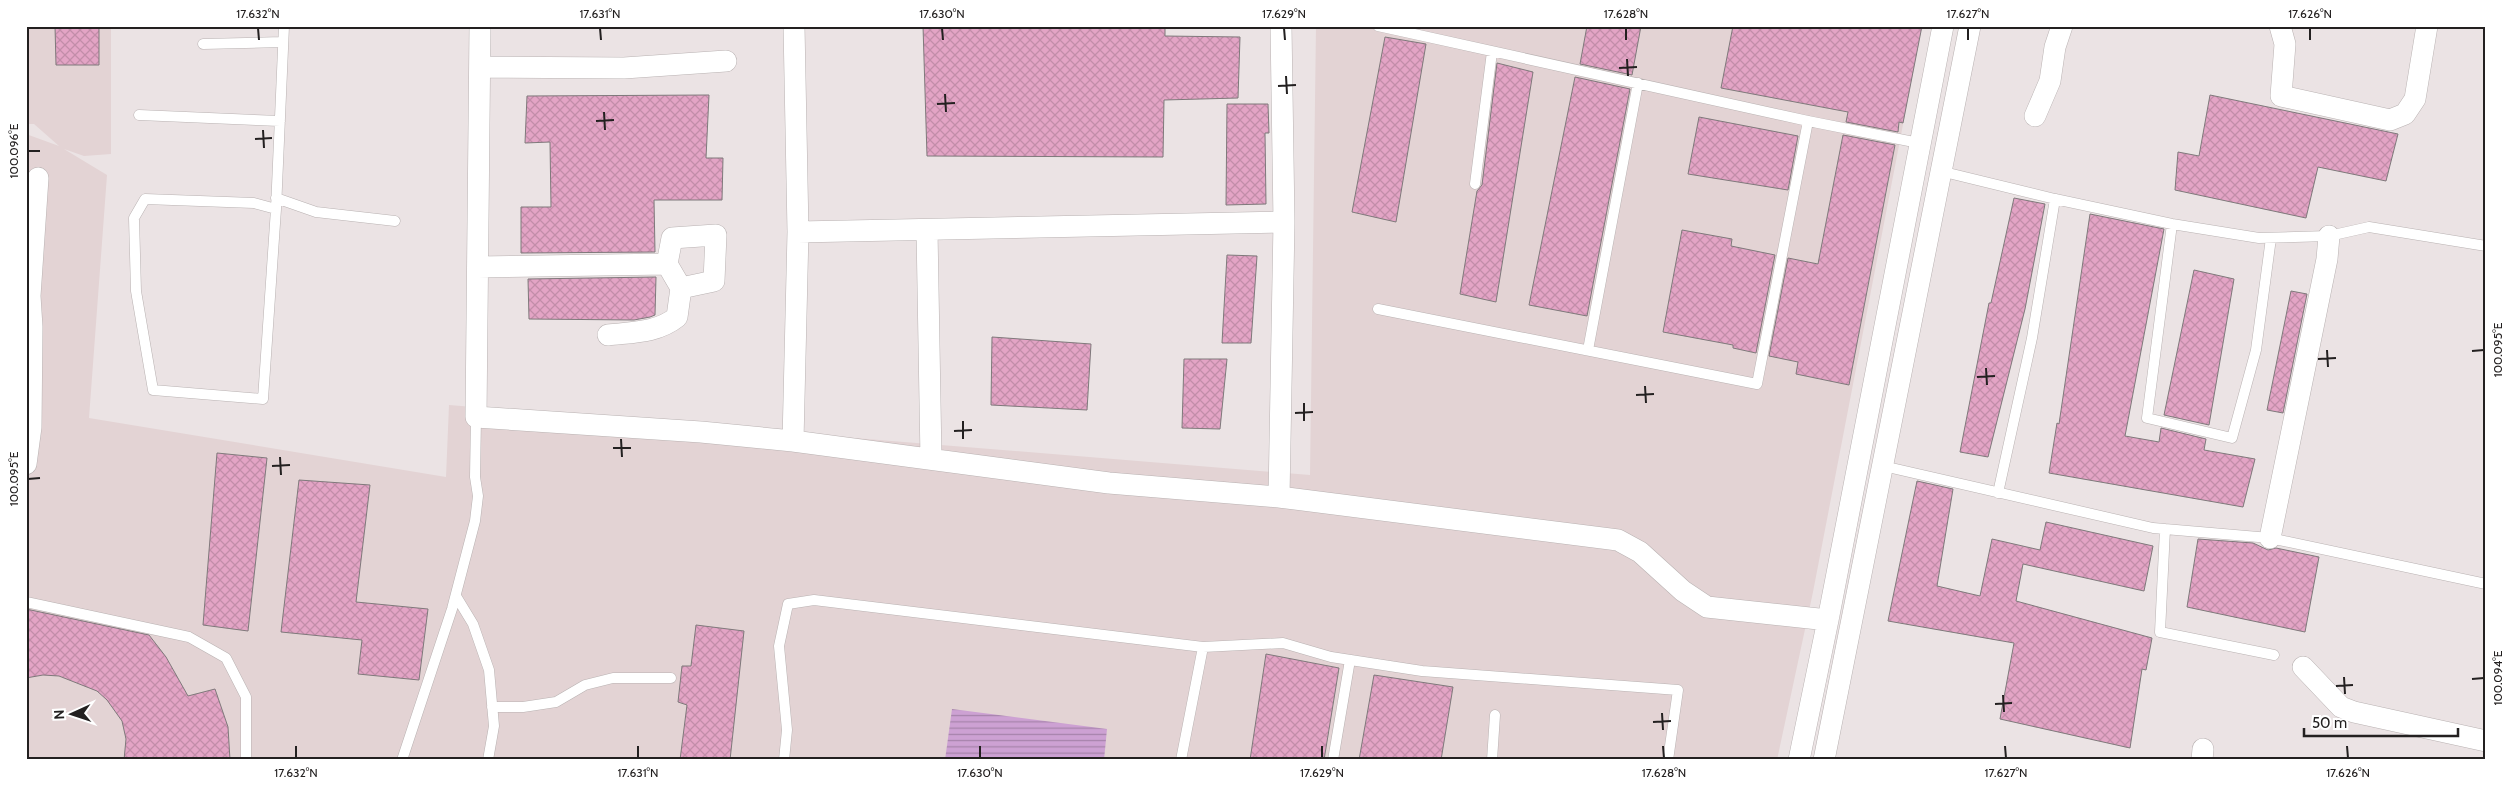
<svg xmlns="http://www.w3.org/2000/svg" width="2512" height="786" font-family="Cabin,sans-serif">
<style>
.built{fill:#e3d3d4}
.water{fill:url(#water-rules)}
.building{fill:url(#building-cross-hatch);stroke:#7f797b}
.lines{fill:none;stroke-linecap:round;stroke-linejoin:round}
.lane-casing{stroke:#b9b2b2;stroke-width:11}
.street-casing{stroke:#b9b2b2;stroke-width:22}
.lane{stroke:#fff;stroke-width:10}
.street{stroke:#fff;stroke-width:21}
.ticks{fill:none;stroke:#232020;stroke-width:2}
.neatline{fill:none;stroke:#232020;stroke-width:2}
.ticks-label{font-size:12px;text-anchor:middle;fill:#232020}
</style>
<defs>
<pattern id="water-rules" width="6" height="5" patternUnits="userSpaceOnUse" patternTransform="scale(1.25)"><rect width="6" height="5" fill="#cda1d3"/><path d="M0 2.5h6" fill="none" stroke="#a683ab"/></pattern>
<pattern id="building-cross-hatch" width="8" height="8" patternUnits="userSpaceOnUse" patternTransform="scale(1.25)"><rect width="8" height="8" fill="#e3a4c5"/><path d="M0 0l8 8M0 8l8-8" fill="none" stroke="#c28da9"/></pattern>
</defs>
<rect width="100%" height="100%" fill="#ebe3e4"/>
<path class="built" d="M26 26H111V154L84 156 64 149 107 175 89 418 446 477 449 405 1310 475 1316 26H1922L1813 592 1777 760H26V134L59 146 34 124H26Z"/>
<path class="water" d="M952 709 1107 729 1104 760H945Z"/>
<path class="building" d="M55 26H99V65H56Z
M923 26H1165V36L1240 37 1238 98 1164 100 1163 157 927 156Z
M1587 26H1641L1632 75 1580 64Z
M1733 26H1922L1903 123 1899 122 1898 132 1846 122 1848 112 1721 88Z
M1385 37 1426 44 1396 222 1352 212Z
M1497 63 1533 72 1496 302 1460 294 1477 191 1482 185Z
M1575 77 1630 89 1587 316 1529 305Z
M709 95 706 158H723L722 200H654L655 252 521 253V207H551L550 142 525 143 527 96Z
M2210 95 2398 134 2386 181 2318 167 2306 218 2175 190 2178 152 2199 156Z
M1227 104H1268L1269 133H1265L1266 204 1226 205Z
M1699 117 1798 136 1788 190 1688 174Z
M1843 135 1895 145 1849 385 1796 374 1798 362 1769 356 1788 258 1818 264Z
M2014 198 2045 204 2025 309 1988 457 1960 452 1989 303H1991Z
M2090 214 2164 229 2125 436 2159 442 2161 428 2206 439 2204 450 2255 459 2243 507 2049 473 2057 423 2059 424Z
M1682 230 1732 239 1731 246 1775 255 1756 353 1733 348V345L1663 332Z
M1227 255 1257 256 1251 343H1222Z
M2194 270 2234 279 2209 425 2164 415Z
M656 277 655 315 650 317 634 320 529 319 528 279Z
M2291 291 2307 294 2283 413 2267 410Z
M992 337 1091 344 1087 410 991 405Z
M1184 359H1227L1220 429 1182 428Z
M217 453 267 458 248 631 203 625Z
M299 480 370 485 356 602 428 609 419 680 358 674 362 640 281 632Z
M1917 481 1953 489 1937 586 1980 596 1992 539 2040 550 2046 522 2153 546 2144 591 2023 564 2016 601 2152 638 2146 670 2142 669 2130 748 2000 719 2014 643 1888 621Z
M2198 539 2253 543 2268 550 2276 548 2319 557 2305 632 2187 607Z
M26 609 149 635 166 657 188 696 215 689 228 727 230 760H124L126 739 122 721 107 700 97 691 59 676 43 675 26 678Z
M696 625 744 631 730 760H680L687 705 678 702 682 666H691Z
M1266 654 1339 668 1324 760H1250Z
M1374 675 1453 687 1441 760H1359Z"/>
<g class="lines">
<defs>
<path id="lane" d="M1378 26 1808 121 1919 143
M203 44 283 42
M139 115 280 121
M1940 171 2055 199 2172 224 2259 238 2329 236 2369 227 2486 246
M1475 184 1492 52
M276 198 316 212 395 221
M276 209 254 203 145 199 134 218 136 291 153 390 263 399 276 209 284 26
M2172 224 2147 418 2232 438 2256 350 2271 238
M1378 309 1757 384 1808 121
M1588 350 1638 83
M1883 466 2153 528 2270 538 2486 584
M1998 493 2032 338 2055 199
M2165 529 2160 632 2274 655
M456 596 473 624 489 670 494 726 488 760
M26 602 189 637 226 658 246 697V760
M492 707H523L556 702 585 685 613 678H671
M402 760 452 609 475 521 478 496 475 477 476 417
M784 760 787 730 779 646 788 604 814 600 1203 647 1283 643 1331 657 1422 671 1678 690 1668 760
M1181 760 1203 647
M1333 760 1350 660
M1492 760 1495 715"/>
<path id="street" d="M480 26 476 417 701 432 793 441 1109 483 1279 497 1618 540 1640 552 1683 591 1707 607 1828 620
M2280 26 2285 44 2281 96 2390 120 2405 114 2415 99 2427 26
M480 67 624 68 726 61
M2035 116 2050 81 2055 47 2062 26
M927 230 931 459
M798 232 1284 222
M478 267 667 264
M26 295 30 296 38 178
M608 335C633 332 657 333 677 317L681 288 667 264 672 238 716 235 714 281 681 288
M793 441 798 232 794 26
M26 464 31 427 32 327 30 296
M1279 497 1284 222 1281 26
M2270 538 2327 259 2329 236
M2303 667 2341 707 2354 712 2486 741
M1799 760 1828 620 1943 26
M1824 760 1970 26
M2202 760 2203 749"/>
</defs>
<use href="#lane" class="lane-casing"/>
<use href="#street" class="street-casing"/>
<use href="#lane" class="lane"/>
<use href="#street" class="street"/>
</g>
<path class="ticks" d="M258 28 259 40M600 28 601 40M942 28 943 40M1284 28 1285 40M1626 28V40M1968 28V40M2310 28V40M1627 59 1628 76M1619 68 1637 67M1286 76 1287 94M1278 86 1296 85M945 94 946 112M937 104 955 103M604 112 605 130M596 121 614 120M263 130 264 148M255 139 272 138M28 151H40M2327 350 2328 367M2472 351 2484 350M2318 359 2336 358M1986 368 1987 385M1977 377 1995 376M1645 386 1646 403M1636 395 1654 394M1304 403V421M1295 413 1313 412M963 421V439M954 431 972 430M621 439 622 457M613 448H631M280 457 281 475M272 466 290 465M28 479 40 478M2344 677 2345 694M2472 679 2484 678M2336 686 2353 685M2003 695 2004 712M1995 704 2012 703M1662 713 1663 730M1653 722 1671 721M296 746V758M638 746V758M980 746V758M1322 746V758M1663 746 1664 758M2005 746 2006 758M2347 746 2348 758"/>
<rect width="2512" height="786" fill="none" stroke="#ffffff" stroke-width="55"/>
<g transform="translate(72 714) rotate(267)" stroke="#ffffff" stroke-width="4" paint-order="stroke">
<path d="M0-4L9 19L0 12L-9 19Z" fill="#232020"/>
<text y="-8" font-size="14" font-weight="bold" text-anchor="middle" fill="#232020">N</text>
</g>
<path d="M2304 728v8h154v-8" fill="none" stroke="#232020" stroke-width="2.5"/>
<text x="2312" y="728" font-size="15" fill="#232020" stroke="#ffffff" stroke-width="4" paint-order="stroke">50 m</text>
<rect x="28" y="28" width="2456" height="730" class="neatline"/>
<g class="ticks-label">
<text x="258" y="18">17.632°N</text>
<text x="600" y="18">17.631°N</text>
<text x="942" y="18">17.630°N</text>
<text x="1284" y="18">17.629°N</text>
<text x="1626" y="18">17.628°N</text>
<text x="1968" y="18">17.627°N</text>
<text x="2310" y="18">17.626°N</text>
<text transform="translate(14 151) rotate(-90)" y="4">100.096°E</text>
<text transform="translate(2498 350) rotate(-90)" y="4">100.095°E</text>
<text transform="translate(14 479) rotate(-90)" y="4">100.095°E</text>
<text transform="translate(2498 678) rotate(-90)" y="4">100.094°E</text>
<text x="296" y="777">17.632°N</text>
<text x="638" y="777">17.631°N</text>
<text x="980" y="777">17.630°N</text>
<text x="1322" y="777">17.629°N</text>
<text x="1664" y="777">17.628°N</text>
<text x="2006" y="777">17.627°N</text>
<text x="2348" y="777">17.626°N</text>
</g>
</svg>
